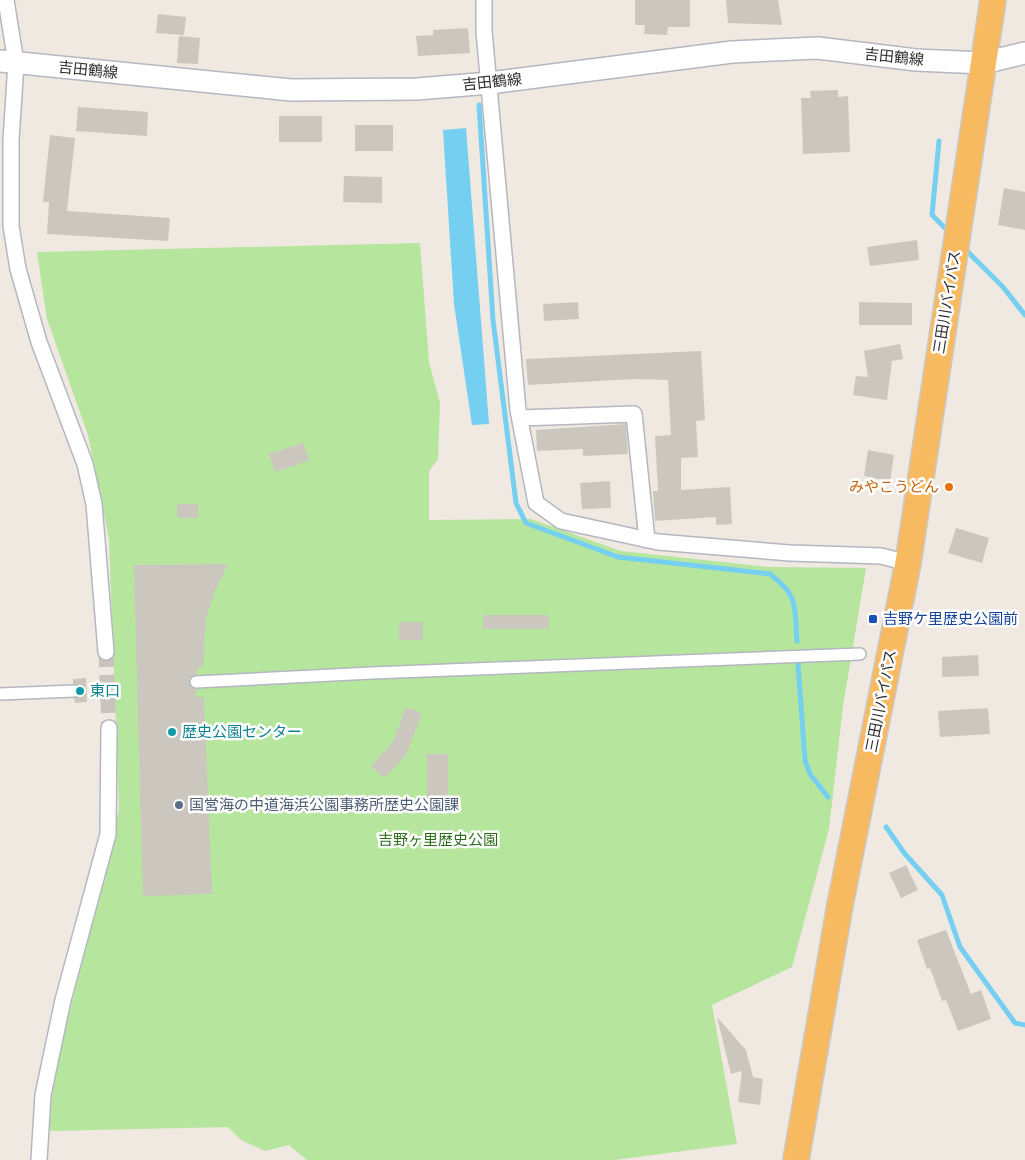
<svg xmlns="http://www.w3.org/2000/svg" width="1025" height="1160" font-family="Inter,'Noto Sans JP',sans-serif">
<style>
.green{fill:#b6e59e}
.water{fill:#75cff0}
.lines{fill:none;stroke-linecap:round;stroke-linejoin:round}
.stream{stroke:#75cff0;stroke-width:5}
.building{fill:#cbc7bf}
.minor-tunnel{stroke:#c8c4bd;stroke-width:15;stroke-dasharray:15 8;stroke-linecap:butt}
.pedestrian-casing{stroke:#b4b7c1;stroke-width:14}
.minor-casing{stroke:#b4b7c1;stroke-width:18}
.secondary-casing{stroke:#b4b7c1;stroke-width:24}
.trunk-casing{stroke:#c9c9c9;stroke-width:28}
.pedestrian{stroke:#fff;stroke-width:11}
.minor{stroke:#fff;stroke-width:15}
.secondary{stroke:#fff;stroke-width:21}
.trunk{stroke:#f8ba60;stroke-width:25}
.food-dot{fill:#e8710a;stroke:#fff;stroke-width:2}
.transit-dot{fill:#1a4fb4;stroke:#fff;stroke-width:2}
.culture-dot{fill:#0f9aa8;stroke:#fff;stroke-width:2}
.service-dot{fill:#5c6f8a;stroke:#fff;stroke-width:2}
.labels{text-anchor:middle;stroke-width:5;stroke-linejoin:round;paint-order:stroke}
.street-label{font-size:15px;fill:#2e2e2e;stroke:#fff}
.food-label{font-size:15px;fill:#c56008;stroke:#fff;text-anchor:end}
.transit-label{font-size:15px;fill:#164399;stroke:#fff;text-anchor:start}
.culture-label{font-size:15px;fill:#0d838f;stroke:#fff;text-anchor:start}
.service-label{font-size:15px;fill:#4e5e75;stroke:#fff;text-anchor:start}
.park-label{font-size:15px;fill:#2c6e1b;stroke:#fff}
</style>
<rect width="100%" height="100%" fill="#efe9e1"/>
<path class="green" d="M420 243 429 362 440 403 438 459 429 471V520L531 519 621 551 768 567 866 568 843 706 829 829 792 967 712 1005 737 1144 614 1160H307L289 1145 265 1151 241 1140 228 1127 49 1131 54 1076 119 810 109 539 88 435 47 319 37 252Z"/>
<path class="water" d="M466 128 489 424 472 425 454 304 443 130Z"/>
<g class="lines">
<path class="stream" d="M479 105 493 320 516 503 526 523 618 557 770 574C800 597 794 606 797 641
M939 141 932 215 950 233
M964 248 1003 287 1025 315
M798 664 805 760 810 774 828 797
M886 827 905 854 942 895 960 947 1015 1023 1025 1025"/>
</g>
<path class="building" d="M635 0H690V27H668L667 35 644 34 645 25H635Z
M726 0H778L782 25 728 23Z
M158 14 186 17 184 35 156 33Z
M468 28 470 53 418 56 416 36 433 35V30Z
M179 36 200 38 198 64 177 63Z
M838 90V97L848 96 850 152 803 154 801 98H811L810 91Z
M78 107 148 112 147 136 76 131Z
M279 116H322V142H279Z
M355 125H393V151H355Z
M50 135 75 138 67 211 170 218 168 241 47 234 49 202H43Z
M344 176 382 177V203L343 202Z
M1004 188 1025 192V230L998 225Z
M917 240 919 260 870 266 867 247Z
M578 302 579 319 544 321 543 304Z
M859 302 912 303V325H859Z
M900 344 903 359 892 361 887 400 853 395 856 376 868 377 864 351Z
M701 351 705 420 696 421 698 457 681 458V490L730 487 732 524 716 525V517L655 521 653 491H658L655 436 671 435 668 380 634 379 528 385 526 359Z
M626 424 628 454 583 456V449L537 451 536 430Z
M303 443 310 460 275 472 269 454Z
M868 450 894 455 890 481 864 476Z
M610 481 611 508 582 509 580 483Z
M177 504H198V518H177Z
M956 528 989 538 982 563 948 553Z
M228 564 215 591 206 618 203 667H197V674L192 676 189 682 190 686 196 689V697H204L212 894 143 896 134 565Z
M483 615H549V629H483Z
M399 622H423V640H399Z
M978 655 979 676 942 677V657Z
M86 678 87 702 75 703 74 698 80 695 81 690 78 685 73 684V679Z
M406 707 422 713 406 755 384 778 371 766 393 742Z
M988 708 990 734 940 737 938 711Z
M427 754H448V805H427Z
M906 865 918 890 901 898 889 873Z
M946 930 971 994 981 990 991 1019 958 1031 946 1000 942 1001 930 968 927 969 917 940Z
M717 1017 746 1050 753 1077 763 1079 760 1105 738 1102 742 1071 731 1074Z"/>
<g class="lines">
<path class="minor-tunnel" d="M106 652 109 728"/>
<defs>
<path id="pedestrian" d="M196 682 372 673 860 654
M0 694 74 691"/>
<path id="minor" d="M6 0 16 63 11 140V226L18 269 39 342 85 464 94 504 106 652
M484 0V31L518 410 536 503 561 521 658 542 790 553 881 556 908 563
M520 418 634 414 647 540
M39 1160 43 1095 63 1000 108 834 109 728"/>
<path id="secondary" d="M0 61 291 90 417 89 490 83 732 52 818 48 916 60 983 63 1025 53"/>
<path id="trunk" d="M796 1160 840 905 908 563 993 0"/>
</defs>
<use href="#pedestrian" class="pedestrian-casing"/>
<use href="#minor" class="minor-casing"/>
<use href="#secondary" class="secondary-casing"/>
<use href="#trunk" class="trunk-casing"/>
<use href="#pedestrian" class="pedestrian"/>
<use href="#minor" class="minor"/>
<use href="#secondary" class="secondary"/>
<use href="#trunk" class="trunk"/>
</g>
<circle class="food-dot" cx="949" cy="487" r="5"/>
<rect class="transit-dot" x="868" y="614" width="10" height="10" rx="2.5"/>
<g class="culture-dot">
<circle cx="80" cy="691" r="5"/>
<circle cx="172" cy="732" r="5"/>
</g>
<circle class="service-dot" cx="179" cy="805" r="5"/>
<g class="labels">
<g class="street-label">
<text transform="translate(894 57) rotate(6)" y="5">吉田鶴線</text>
<text transform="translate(88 70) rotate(6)" y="5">吉田鶴線</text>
<text transform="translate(492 82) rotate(-6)" y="5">吉田鶴線</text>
<text transform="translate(947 302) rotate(-81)" y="5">三田川バイパス</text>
<text transform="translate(881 701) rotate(-79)" y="5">三田川バイパス</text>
</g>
<g class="food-label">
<text x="939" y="492">みやこうどん</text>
</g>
<g class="transit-label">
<text x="883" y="624">吉野ケ里歴史公園前</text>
</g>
<g class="culture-label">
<text x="90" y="696">東口</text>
<text x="182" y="737">歴史公園センター</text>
</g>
<g class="service-label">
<text x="189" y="810">国営海の中道海浜公園事務所歴史公園課</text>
</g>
<g class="park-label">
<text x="438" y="845">吉野ヶ里歴史公園</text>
</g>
</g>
</svg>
